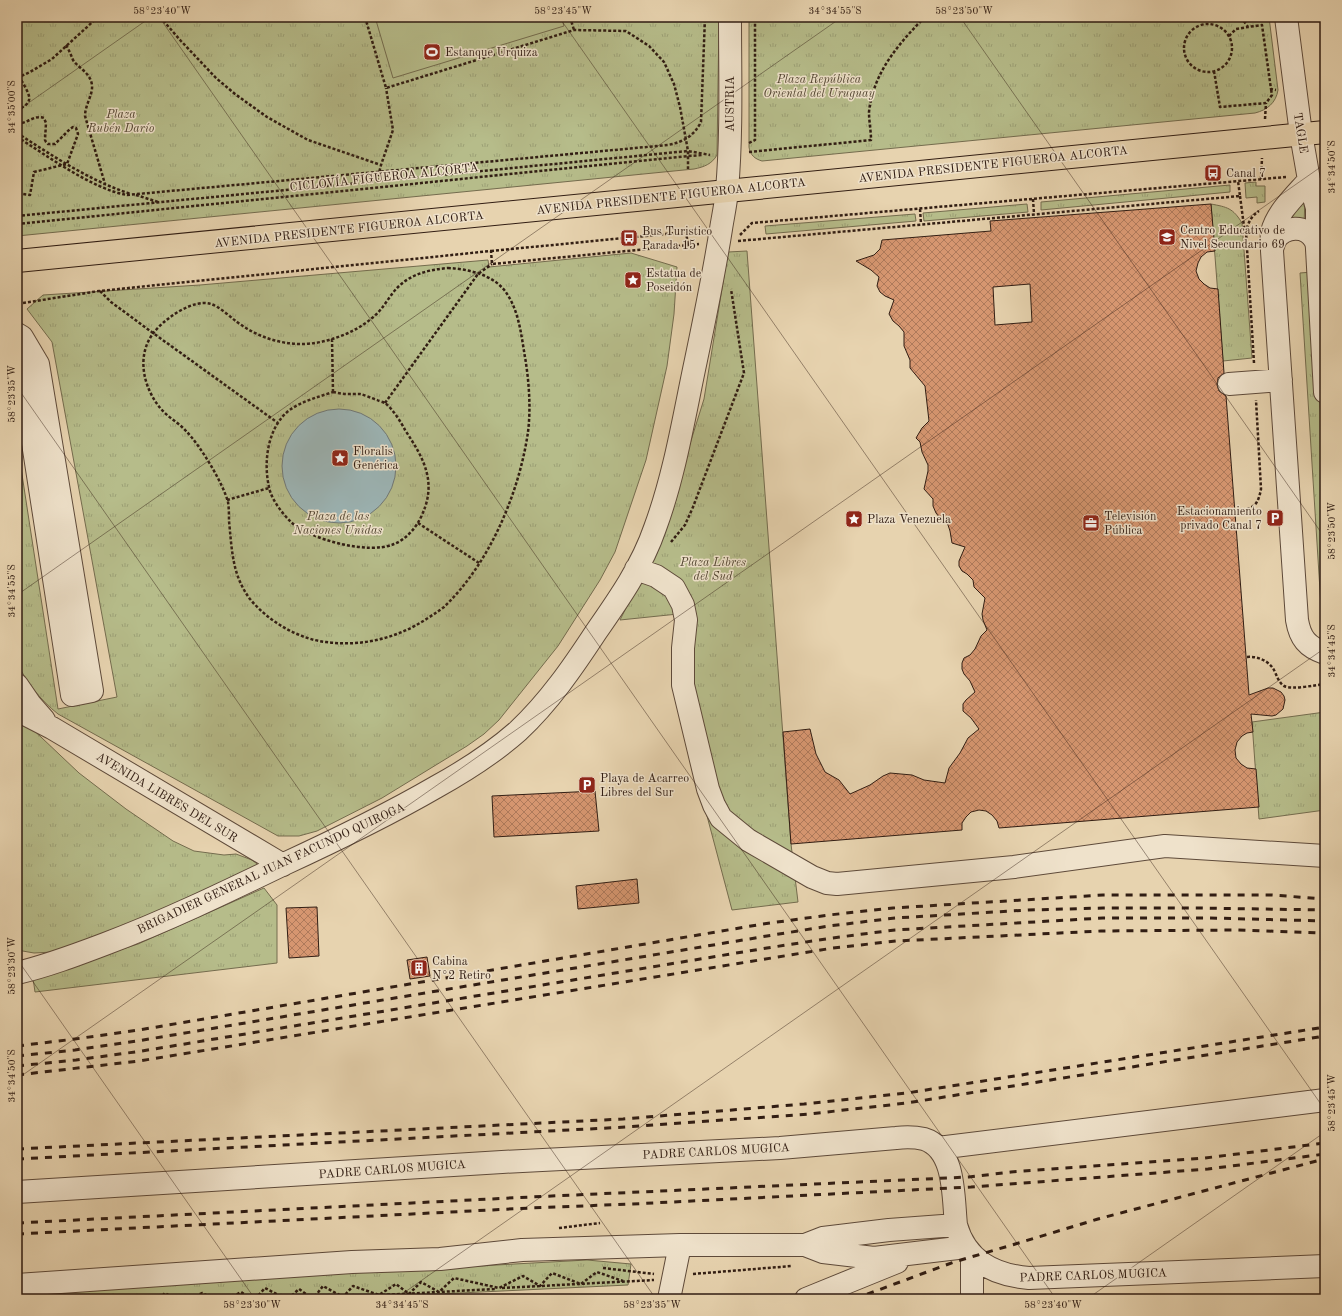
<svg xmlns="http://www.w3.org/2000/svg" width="1342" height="1316" font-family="'Old Standard TT',serif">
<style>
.grass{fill:url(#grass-tufts);stroke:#746c4e}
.pitch{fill:#b6bc8a;stroke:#746c4e}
.water{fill:#9cb5b6;stroke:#717875}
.building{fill:url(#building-cross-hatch);stroke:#311d13;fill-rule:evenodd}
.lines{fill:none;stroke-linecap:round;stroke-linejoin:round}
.minor-casing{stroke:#5e4a3a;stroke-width:24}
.major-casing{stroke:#311d13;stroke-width:24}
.path{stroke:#311d13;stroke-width:2.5;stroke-dasharray:3 2;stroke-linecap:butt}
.minor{stroke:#efe2cb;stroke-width:22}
.major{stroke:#e7d3af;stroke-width:22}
.rail{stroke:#311d13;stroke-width:3;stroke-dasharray:7 7;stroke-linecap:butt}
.ticks{fill:none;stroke:#311d13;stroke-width:1;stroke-opacity:0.45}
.labels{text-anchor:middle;stroke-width:3;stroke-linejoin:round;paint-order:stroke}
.poi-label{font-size:12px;fill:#311d13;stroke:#efe2cb;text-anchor:start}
.park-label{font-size:12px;font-style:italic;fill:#524531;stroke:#efe2cb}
.street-label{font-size:12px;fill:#311d13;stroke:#efe2cb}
.neatline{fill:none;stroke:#311d13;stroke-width:1.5}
.ticks-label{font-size:10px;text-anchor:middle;fill:#311d13}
</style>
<defs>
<pattern id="grass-tufts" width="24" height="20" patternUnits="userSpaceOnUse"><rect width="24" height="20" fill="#b6bc8a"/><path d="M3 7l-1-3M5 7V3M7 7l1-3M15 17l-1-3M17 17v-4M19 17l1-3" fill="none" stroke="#9da176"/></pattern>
<pattern id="building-cross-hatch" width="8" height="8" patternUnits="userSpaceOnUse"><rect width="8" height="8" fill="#d69670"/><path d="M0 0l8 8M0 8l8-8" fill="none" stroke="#ae7a5b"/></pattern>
</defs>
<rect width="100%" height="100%" fill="#e7d3af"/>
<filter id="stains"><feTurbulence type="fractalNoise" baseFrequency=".005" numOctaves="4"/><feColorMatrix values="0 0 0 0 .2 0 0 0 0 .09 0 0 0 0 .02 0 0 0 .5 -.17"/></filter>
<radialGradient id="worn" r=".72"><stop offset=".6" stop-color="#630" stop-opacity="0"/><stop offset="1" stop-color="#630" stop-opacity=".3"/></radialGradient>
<path class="grass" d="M17 17H719L717 155C712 164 704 167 694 169L17 236Z
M749 17H1269L1278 90C1276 103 1267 110 1255 113L762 161C755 159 750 155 749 147Z
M1256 182V186H1265V202L1257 203V197L1246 198 1245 183Z
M1230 185V192L1041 210V202Z
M1305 195 1304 227 1284 218Z
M1027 204 1028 212 924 221 923 213Z
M1211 204C1227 207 1233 208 1242 223L1252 358 1223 361Z
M915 214 916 221 766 234 765 226Z
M747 251 791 844 798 902 732 910 673 688 678 614 620 620 634 592 657 553 676 500 689 447 704 399 728 252Z
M631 253 677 267 674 314 667 366 646 460 615 552 600 580 558 646 499 720 484 734 467 746 382 798 317 831 299 836H278L58 714C39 699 29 684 17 664V442L58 709 117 697 52 342 27 309 43 295 200 285 488 260 489 267Z
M1312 272 1325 486V638H1323L1300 273Z
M1325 712V810L1259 819 1252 722Z
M17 717 23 720 79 773 126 809 173 841 194 851 224 855 236 854 252 860 265 870 72 951 34 953 17 950Z
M264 888 277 905V963L35 992 33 978 138 944Z
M587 1260 631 1264 628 1285 334 1299H65L63 1289Z"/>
<path class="pitch" d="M375 17H561L564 26 393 78Z"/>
<path class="water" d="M282 466a57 57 0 1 1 114 0a57 57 0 1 1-114 0Z"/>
<path class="building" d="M1211 204 1215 251 1207 252 1201 257 1198 263 1196 271 1199 279 1204 284 1210 288 1218 289 1224 373 1218 378 1217 385 1219 391 1226 396 1249 695 1268 688H1273L1281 692 1284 696 1285 700 1283 709 1276 715 1272 716 1251 714 1253 732 1247 733 1242 736 1237 742 1235 750 1236 758 1241 764 1247 768 1256 769 1259 807 999 828 997 821 992 815 986 811 979 810 971 812 966 817 962 823V830L791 844 783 732 810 729 816 754 825 772 839 780 850 794 870 785 883 776 890 773 912 775 924 780 945 783 949 768 960 753 968 738 979 729 971 718 963 711V704L966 700 975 692 970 681 964 674 962 669V663L964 658 970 655 975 649 981 636 987 630 983 620 982 614 985 598 974 587 973 580 967 574 962 571 959 566V561L965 547 952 543 950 531 948 525 945 521 940 518 936 513 933 506V499L924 489 928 471V465L922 452 920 442 916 438 922 428 929 421 925 386 910 368V360L904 346V332L899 326 893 321 889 314 894 300 885 296 880 292 877 286 879 277 871 270 856 261 874 255 880 249 882 240 991 231 990 221ZM1030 284 1032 322 995 325 993 287Z
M595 791 599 831 494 837 492 796Z
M637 879 639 903 578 909 576 886Z
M317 907 319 956 289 958 286 908Z
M427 957 430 976 410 979 407 960Z"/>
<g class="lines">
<defs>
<path id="minor" d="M1286 17 1301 134 1309 180 1317 208V249L1325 392
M1309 180C1296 195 1277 212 1272 232 1271 237 1272 245 1272 251L1297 620C1300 638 1307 647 1325 653
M1272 249C1273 246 1274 243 1275 240 1284 226 1306 224 1315 240 1316 242 1317 246 1317 249
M17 334 22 337 38 364 92 691 72 695 22 372 17 363
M1229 384 1281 380
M636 569 656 576 674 588 683 605 686 620 683 648V685L708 789 714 805 721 818 748 840 812 877 827 883 837 884 1014 867 1165 846 1325 856
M17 685 30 704 44 720
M17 710 52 728 283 865
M17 973C47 966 76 955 105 944 166 921 224 893 282 865 334 841 386 816 436 787 465 771 493 753 518 731 549 702 573 667 596 632 619 599 642 566 655 528 675 474 684 416 696 360 705 317 714 273 721 229 723 216 726 203 727 190 732 133 730 74 730 17
M938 1148 1325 1100
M17 1192 502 1162 780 1148 896 1138C905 1137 915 1137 924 1139 956 1149 953 1198 956 1225 966 1261 994 1275 1029 1278L1325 1266
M805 1245 823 1252 874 1258 966 1247
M17 1285 352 1262 440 1259 522 1250 680 1245H805L823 1238 889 1230 956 1225
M669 1299 680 1245
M806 1299 897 1262
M972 1299V1255"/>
<path id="major" d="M17 261 1325 132"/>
</defs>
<use href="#minor" class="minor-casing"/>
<use href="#major" class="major-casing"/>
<path class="path" d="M160 17 181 41 216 78 235 94 267 117 308 140 381 165
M365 17 386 88 574 30 626 31 649 46 664 62 674 84 680 107 688 151V169
M570 17 574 30
M1241 17 1248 27 1262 25 1271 89 1276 90
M1184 48a24 24 0 1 1 48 0a24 24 0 1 1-48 0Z
M1229 36 1236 29 1248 27
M66 45C69 50 71 55 73 60 79 69 90 72 92 85 93 95 85 105 85 116L105 184
M1214 71 1220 107 1266 103 1272 95 1271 89
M17 78 30 72 52 59 98 17
M17 111C21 108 28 105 29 100 31 95 22 82 19 76
M1265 119 1266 103
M17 123C26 125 34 114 44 118L46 123 45 140 46 142 48 144H55L70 129 73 127 76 128 78 134 67 164 34 172 30 195 17 193
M17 133C53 156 90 181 131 194
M17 137C48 156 92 189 127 195L668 145C683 142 694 136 701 122L705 17
M749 143 755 140V17
M749 152 871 140C871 131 869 121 869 112 873 73 899 43 925 17
M1261 179 1262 158
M377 181 381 165 393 130 386 88
M136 195 158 202
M1240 196 1245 234
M1033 199 1034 214
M920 209 921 224
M17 216 688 151 710 155
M17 224 688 156 703 155
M740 235 752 223 1286 177
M738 241 1240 196 1238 181
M491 251 686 232 688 245
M448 268C467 269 492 274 505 291 519 310 521 334 525 357 529 381 531 408 528 432 519 494 489 564 444 607 439 611 434 614 428 618 398 638 362 647 326 642 298 639 268 621 250 599 232 575 232 550 229 521 229 515 229 508 228 502 223 483 200 445 186 431 179 423 169 418 162 410 144 390 136 358 152 335 162 320 193 298 211 304 220 307 229 316 237 322 256 336 278 344 302 344 325 344 355 333 372 318 381 311 386 302 392 294 406 275 426 270 448 268Z
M100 291 111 302 153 333 278 423
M23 303 99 291 491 251 492 264 699 244
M332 339 333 392
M1254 363 1246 232C1248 223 1251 216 1259 211
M333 392C338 393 343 394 348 394 352 394 356 394 360 394 365 395 371 398 377 400 379 401 383 402 385 403 392 408 401 422 405 430 425 460 438 484 420 519 415 529 405 540 394 544 369 555 311 540 291 522 282 513 271 499 269 487 263 461 268 425 291 409 303 401 318 397 333 392Z
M385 403 478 274 492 264
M227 500 269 488
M1237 511C1254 509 1258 505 1261 489L1256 400
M418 523 479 563
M671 542 685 525 693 507 744 373 731 289
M1247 657C1258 656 1269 661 1274 670 1277 676 1279 683 1284 686 1293 690 1315 685 1325 684
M18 1119 19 1159 21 1173
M559 1228 600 1223
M603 1268 654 1274
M693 1274 792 1266
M502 1288 654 1280
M159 1299 165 1293 175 1299
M191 1299 202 1293 215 1299
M228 1299 241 1292 251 1299
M255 1299 265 1288 286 1299
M288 1299 299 1289 313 1299 323 1286 343 1297 353 1286 379 1295 396 1284 409 1294 421 1282 439 1292 454 1278 499 1288 523 1276 540 1286 552 1273 581 1284 597 1272 623 1281
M307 1299 495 1289"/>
<use href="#minor" class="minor"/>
<use href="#major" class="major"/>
<path class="rail" d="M17 1046 75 1039 139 1030 763 924 829 915 893 908 1103 895H1272L1325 899
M17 1056 75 1050 137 1041 767 936 829 926 895 918 1028 910 1103 908H1198L1325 910
M17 1066 76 1060 142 1051 767 948 832 938 895 930 1103 918H1210L1325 921
M17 1075 139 1061 833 948 896 941 1101 931 1238 930 1325 933
M17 1149 623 1119 804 1104 907 1093 1325 1027
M17 1159 626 1127 809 1114 907 1103 1325 1036
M17 1223 530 1197 969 1177 1011 1172 1205 1158 1325 1143
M17 1234 530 1208 632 1204 971 1187 1208 1169 1325 1154
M854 1299 954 1262 1012 1245 1098 1219 1324 1159"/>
</g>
<path class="ticks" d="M159 17 1056 1299M559 17 1325 1110M960 17 1325 538M17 111 151 17M17 387 656 1299M17 595 842 17M17 959 255 1299M17 1079 1325 164M395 1299 1325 648M1087 1299 1325 1132"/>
<defs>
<symbol id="stadium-square" viewBox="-11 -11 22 22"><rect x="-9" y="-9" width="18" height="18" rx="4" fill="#8f2418" stroke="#efe2cb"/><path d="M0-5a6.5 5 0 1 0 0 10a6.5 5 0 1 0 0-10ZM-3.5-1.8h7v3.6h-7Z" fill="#fff"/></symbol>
<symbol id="bus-square" viewBox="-11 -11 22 22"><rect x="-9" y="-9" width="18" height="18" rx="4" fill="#8f2418" stroke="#efe2cb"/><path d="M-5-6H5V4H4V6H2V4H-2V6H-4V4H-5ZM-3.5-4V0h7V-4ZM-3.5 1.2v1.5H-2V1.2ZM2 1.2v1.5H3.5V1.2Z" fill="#fff"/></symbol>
<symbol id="school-square" viewBox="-11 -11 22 22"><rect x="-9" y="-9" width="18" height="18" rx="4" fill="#8f2418" stroke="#efe2cb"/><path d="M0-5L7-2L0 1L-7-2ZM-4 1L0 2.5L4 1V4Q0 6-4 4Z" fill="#fff"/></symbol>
<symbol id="sight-square" viewBox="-11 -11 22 22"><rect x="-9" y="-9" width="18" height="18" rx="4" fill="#8f2418" stroke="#efe2cb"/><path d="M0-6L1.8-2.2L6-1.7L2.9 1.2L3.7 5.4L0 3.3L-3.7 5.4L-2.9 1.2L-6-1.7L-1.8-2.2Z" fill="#fff"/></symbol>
<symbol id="parking-square" viewBox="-11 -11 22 22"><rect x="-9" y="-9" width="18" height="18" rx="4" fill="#8f2418" stroke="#efe2cb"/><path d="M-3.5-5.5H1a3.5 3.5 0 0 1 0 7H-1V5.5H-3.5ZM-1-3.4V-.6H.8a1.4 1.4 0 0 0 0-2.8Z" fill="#fff"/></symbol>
<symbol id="office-square" viewBox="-11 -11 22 22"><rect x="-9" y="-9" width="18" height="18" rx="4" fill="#8f2418" stroke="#efe2cb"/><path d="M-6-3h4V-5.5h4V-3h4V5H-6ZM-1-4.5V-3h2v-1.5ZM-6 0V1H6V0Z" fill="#fff"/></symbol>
<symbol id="building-square" viewBox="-11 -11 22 22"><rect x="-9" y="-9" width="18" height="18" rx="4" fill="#8f2418" stroke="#efe2cb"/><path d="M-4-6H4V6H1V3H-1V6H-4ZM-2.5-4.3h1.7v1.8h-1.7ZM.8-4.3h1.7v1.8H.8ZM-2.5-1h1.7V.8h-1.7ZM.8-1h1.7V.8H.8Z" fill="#fff"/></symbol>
</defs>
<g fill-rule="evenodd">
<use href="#stadium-square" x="422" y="42" width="20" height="20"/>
<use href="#bus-square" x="1203" y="163" width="20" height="20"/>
<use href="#school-square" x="1157" y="227" width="20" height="20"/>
<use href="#bus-square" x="619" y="228" width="20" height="20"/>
<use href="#sight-square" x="623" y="270" width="20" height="20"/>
<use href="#sight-square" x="330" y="448" width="20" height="20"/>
<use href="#parking-square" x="1265" y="508" width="20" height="20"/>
<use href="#sight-square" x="844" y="509" width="20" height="20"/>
<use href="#office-square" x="1081" y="513" width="20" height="20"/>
<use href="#parking-square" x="577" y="775" width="20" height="20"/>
<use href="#building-square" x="409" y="958" width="20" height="20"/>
</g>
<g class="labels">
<g class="poi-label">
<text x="445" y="56">Estanque Urquiza</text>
<text x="1226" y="177">Canal 7</text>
<text x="1180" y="234">Centro Educativo de<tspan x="1180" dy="14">Nivel Secundario 69</tspan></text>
<text x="642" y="235">Bus Turistico<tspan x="642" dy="14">Parada 15</tspan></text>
<text x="646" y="277">Estatua de<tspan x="646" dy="14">Poseidón</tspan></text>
<text x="353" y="455">Floralis<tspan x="353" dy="14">Genérica</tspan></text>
<text x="1262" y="515" text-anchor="end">Estacionamiento<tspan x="1262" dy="14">privado Canal 7</tspan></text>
<text x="1104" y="520">Televisión<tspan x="1104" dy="14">Pública</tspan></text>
<text x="867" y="523">Plaza Venezuela</text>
<text x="600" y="782">Playa de Acarreo<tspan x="600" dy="14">Libres del Sur</tspan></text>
<text x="432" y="965">Cabina<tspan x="432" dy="14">N°2 Retiro</tspan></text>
</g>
<g class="park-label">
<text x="819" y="83">Plaza República<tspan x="819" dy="14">Oriental del Uruguay</tspan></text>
<text x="121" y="118">Plaza<tspan x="121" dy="14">Rubén Darío</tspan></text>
<text x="338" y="520">Plaza de las<tspan x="338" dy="14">Naciones Unidas</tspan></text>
<text x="713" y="566">Plaza Libres<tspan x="713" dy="14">del Sud</tspan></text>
</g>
<g class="street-label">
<text transform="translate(730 104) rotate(-90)" y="4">AUSTRIA</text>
<text transform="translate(1301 133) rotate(81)" y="4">TAGLE</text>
<text transform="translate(993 164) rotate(-6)" y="4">AVENIDA PRESIDENTE FIGUEROA ALCORTA</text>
<text transform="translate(384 177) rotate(-6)" y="4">CICLOVÍA FIGUEROA ALCORTA</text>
<text transform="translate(671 196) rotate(-6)" y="4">AVENIDA PRESIDENTE FIGUEROA ALCORTA</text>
<text transform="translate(349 229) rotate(-6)" y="4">AVENIDA PRESIDENTE FIGUEROA ALCORTA</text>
<text transform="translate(167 797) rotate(31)" y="4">AVENIDA LIBRES DEL SUR</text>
<text transform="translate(271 868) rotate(-25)" y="4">BRIGADIER GENERAL JUAN FACUNDO QUIROGA</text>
<text transform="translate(716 1151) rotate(-3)" y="4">PADRE CARLOS MUGICA</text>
<text transform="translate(392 1169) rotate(-4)" y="4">PADRE CARLOS MUGICA</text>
<text transform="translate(1093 1275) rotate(-2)" y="4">PADRE CARLOS MUGICA</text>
</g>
</g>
<rect width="1342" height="1316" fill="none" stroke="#e7d3af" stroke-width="44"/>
<rect x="22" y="22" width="1298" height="1272" class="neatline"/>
<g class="ticks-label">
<text x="162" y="14">58°23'40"W</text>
<text x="563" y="14">58°23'45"W</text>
<text x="835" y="14">34°34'55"S</text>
<text x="964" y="14">58°23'50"W</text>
<text transform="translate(11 107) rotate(-90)" y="4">34°35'00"S</text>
<text transform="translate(1331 167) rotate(-90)" y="4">34°34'50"S</text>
<text transform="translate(11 394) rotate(-90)" y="4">58°23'35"W</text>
<text transform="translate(1331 531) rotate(-90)" y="4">58°23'50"W</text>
<text transform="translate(11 591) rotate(-90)" y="4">34°34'55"S</text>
<text transform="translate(1331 651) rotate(-90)" y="4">34°34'45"S</text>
<text transform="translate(11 966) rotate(-90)" y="4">58°23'30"W</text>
<text transform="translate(11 1076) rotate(-90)" y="4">34°34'50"S</text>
<text transform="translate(1331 1103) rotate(-90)" y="4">58°23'45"W</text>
<text x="252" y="1308">58°23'30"W</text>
<text x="402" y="1308">34°34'45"S</text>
<text x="652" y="1308">58°23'35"W</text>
<text x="1053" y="1308">58°23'40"W</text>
</g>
<rect width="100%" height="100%" filter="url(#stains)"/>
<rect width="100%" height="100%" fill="url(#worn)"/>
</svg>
